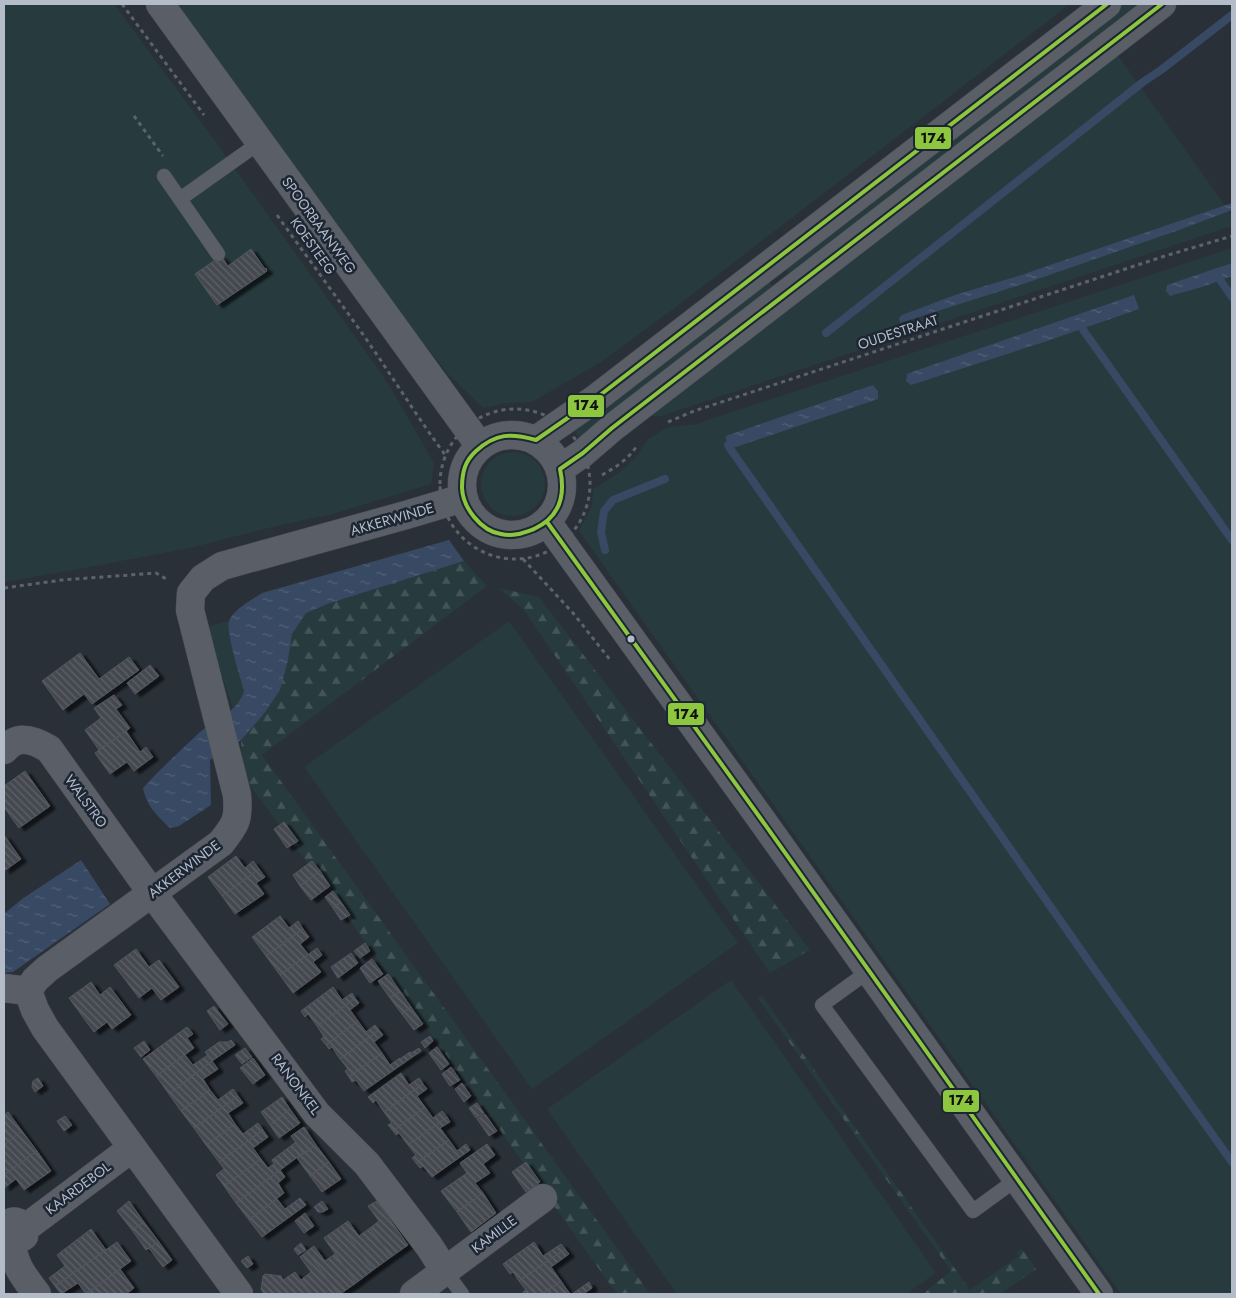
<svg xmlns="http://www.w3.org/2000/svg" width="1236" height="1298" font-family="Jost,sans-serif">
<style>
.grass{fill:#273a3e}
.forest{fill:url(#forest-firs)}
.water{fill:url(#water-ripples)}
.lines{fill:none;stroke-linecap:round;stroke-linejoin:round}
.stream{stroke:#384963;stroke-width:8}
.building{fill:url(#building-back-hatch);stroke:#52575f;filter:url(#shadow)}
.service-casing{stroke:#484c53;stroke-width:15}
.minor-casing{stroke:#484c53;stroke-width:29}
.tertiary-casing{stroke:#484c53;stroke-width:29}
.path{stroke:#5d636a;stroke-width:3;stroke-dasharray:4 4;stroke-linecap:butt}
.service{stroke:#5a5e66;stroke-width:14}
.minor{stroke:#5a5e66;stroke-width:28}
.tertiary{stroke:#5a5e66;stroke-width:28}
.bus-1-casing{stroke:#1d2633;stroke-width:8}
.bus-1{stroke:#8dc63f;stroke-width:4}
.bus-dot{fill:#b4bcc9;stroke:#1d2633;stroke-width:2}
.labels{text-anchor:middle;stroke-width:5;stroke-linejoin:round;paint-order:stroke}
.street-label{font-size:14px;fill:#b4bcc9;stroke:#1d2633}
.line-badge{stroke:#1d2633;stroke-width:2}
.pale-badge-label{font-size:14px;text-anchor:middle;font-weight:bold;fill:#111}
</style>
<defs>
<pattern id="forest-firs" width="22" height="20" patternUnits="userSpaceOnUse" patternTransform="scale(1.25)"><rect width="22" height="20" fill="#273a3e"/><path d="M5 1l3.5 6h-7zM16 11l3.5 6h-7z" fill="#445559"/></pattern>
<pattern id="water-ripples" width="26" height="14" patternUnits="userSpaceOnUse" patternTransform="scale(1.25)"><rect width="26" height="14" fill="#384963"/><path d="M2 4q2-2 4 0t4 0M15 11q2-2 4 0t4 0" fill="none" stroke="#526178"/></pattern>
<pattern id="building-back-hatch" width="6" height="6" patternUnits="userSpaceOnUse" patternTransform="scale(1.25)"><rect width="6" height="6" fill="#444950"/><path d="M-1 5l2 2M0 0l6 6M5-1l2 2" fill="none" stroke="#5d6168"/></pattern>
<filter id="shadow"><feDropShadow dx="5.5" dy="3" stdDeviation="1" flood-color="#0009"/></filter>
</defs>
<rect width="100%" height="100%" fill="#2a3038"/>
<path class="grass" d="M4 4H114L218 145 388 383 434 463 431 484 333 514 276 526 190 548 79 569 4 582Z
M176 4H1070L672 310 601 362 532 402 507 403 483 408 447 373 412 328Z
M1120 4H1149L792 278 783 263Z
M1114 50 1232 215V226L661 416H641Z
M1232 248V1294H1121L579 531 592 505 593 489 619 473 635 458 648 439 668 427 697 424 720 416Z
M765 276 776 291 581 443 577 435 570 427Z
M481 484a32 32 0 1 1 64 0a32 32 0 1 1-64 0Z
M229 621 230 639 244 691 242 699 233 709 206 627Z
M509 621 738 943 532 1089 304 767Z
M731 980 936 1273 906 1294H677L547 1109Z"/>
<path class="forest" d="M464 561 487 586 262 755 650 1294H617L343 911 249 784 242 779 241 740 263 715 288 660 292 634 306 612 330 603Z
M499 588 539 597 810 950 770 973 524 610Z
M762 996 970 1290 1019 1256 1017 1252 1022 1249 1036 1269 1000 1294H923L951 1271 758 998Z"/>
<path class="water" d="M1232 203V210L1179 230 1029 282 900 323 899 318 902 315 955 295 1015 277Z
M1232 263V276L1205 286 1170 296 1166 291 1167 285Z
M1134 295 1139 309 1044 342 911 385 906 381 907 374 912 372Z
M873 385 878 391V399L727 450 726 436Z
M449 540 464 561 330 603 306 613 292 634 288 660 280 690 263 715 241 740 210 760 211 805 179 826 170 828C157 816 146 805 143 788 160 769 180 751 199 733 214 720 238 712 244 691 240 676 226 634 229 621 233 610 253 599 262 593Z
M81 860 110 904 13 972 4 973V914L22 899Z"/>
<g class="lines">
<path class="stream" d="M1216 274 1232 297
M1079 324 1232 540
M826 333 1143 82 1161 70 1232 15
M728 445 729 447 1097 973 1232 1162
M605 550 601 532 604 511 613 500 665 479"/>
</g>
<path class="building" d="M251 249 265 269 266 268 267 271 217 305 195 274 221 256 228 266Z
M80 653 99 679 129 657 139 670 92 704 84 694 63 710 42 681Z
M150 665 159 676 135 694 127 683Z
M114 695 122 705 116 709 130 728 99 750 85 730 101 718 94 708Z
M126 731 140 752 146 747 153 757 134 771 127 762 110 774 95 753Z
M25 771 50 806 19 828 4 807V786Z
M284 822 298 841 287 848 274 829Z
M4 835 21 859 4 871Z
M236 856 245 868 253 861 259 869 222 896 208 877Z
M312 861 320 871 300 886 293 875Z
M259 869 265 877 256 883 264 894 235 914 222 896Z
M320 871 330 886 311 900 300 886Z
M333 891 341 902 333 908 325 897Z
M341 902 350 915 341 920 333 908Z
M280 916 289 928 298 921 303 929 266 956 252 937Z
M303 929 309 937 300 944 308 954 280 975 266 956Z
M365 943 370 951 360 958 354 951Z
M317 948 322 955 313 962 321 972 293 993 280 975Z
M136 949 149 967 159 960 179 987 161 1000 152 988 139 998 114 965Z
M351 953 358 963 338 978 331 967Z
M372 959 383 974 370 983 360 968Z
M388 974 400 991 390 998 378 981Z
M91 982 100 995 110 987 131 1015 112 1029 107 1022 94 1032 69 998Z
M333 987 342 1000 352 993 355 998 317 1026 308 1014 305 1017 301 1011Z
M400 991 411 1007 402 1014 390 998Z
M355 998 359 1003 350 1010 358 1021 326 1045 321 1039 324 1037 317 1026Z
M214 1006 228 1024 220 1030 207 1011Z
M411 1007 423 1024 414 1030 402 1014Z
M358 1021 366 1032 375 1025 379 1030 340 1059 332 1047 329 1049 326 1045Z
M187 1027 193 1034 187 1038 194 1048 156 1076 143 1059Z
M379 1030 383 1035 374 1042 382 1053 349 1077 345 1071 348 1069 340 1059Z
M430 1036 433 1041 425 1048 421 1042Z
M231 1040 235 1045 212 1061 205 1052 219 1042H228Z
M144 1041 150 1050 141 1057 134 1048Z
M437 1047 449 1064 441 1070 429 1053Z
M245 1048 252 1057 242 1064 235 1055Z
M419 1048 421 1051 364 1091 356 1080 352 1082 349 1077 382 1053 390 1065 400 1058V1059L410 1052 411 1053Z
M185 1055 193 1065 208 1055 212 1061 169 1094 156 1076Z
M253 1058 265 1075 253 1084 240 1068Z
M212 1061 218 1069 203 1079 210 1090 181 1111 169 1094Z
M451 1067 460 1080 450 1086 442 1074Z
M401 1073 409 1085 419 1078 423 1084 384 1112 376 1100 373 1103 368 1097Z
M38 1078 43 1086 35 1092 32 1087 33 1081Z
M462 1083 471 1096 464 1102 455 1089Z
M423 1084 427 1089 417 1096 425 1107 393 1131 388 1125 392 1123 384 1112Z
M233 1089 238 1096 194 1128 181 1111 210 1090 218 1100Z
M238 1096 243 1103 228 1113 235 1124 206 1145 194 1128Z
M282 1097 290 1109 270 1125 261 1112Z
M477 1103 484 1113 476 1118 469 1108Z
M425 1107 433 1118 442 1111 447 1117 408 1145 399 1133 396 1135 393 1131Z
M290 1109 300 1123 279 1138 270 1125Z
M8 1112 22 1131 4 1145V1115Z
M485 1114 497 1131 489 1136 477 1119Z
M65 1116 72 1125 64 1131 57 1121Z
M447 1117 450 1122 440 1128 449 1140 416 1163 412 1158 416 1155 408 1145Z
M258 1123 263 1130 219 1162 206 1145 235 1124 243 1134Z
M304 1127 316 1145 304 1154 291 1136Z
M263 1130 268 1137 253 1148 261 1159 224 1186 216 1175 224 1169 219 1162Z
M22 1131 37 1151 4 1175V1145Z
M449 1140 457 1151 466 1144 470 1150 432 1177 423 1166 420 1168 416 1163Z
M296 1142 303 1153 236 1203 224 1186 261 1159 268 1168 274 1164 272 1160Z
M487 1144 495 1155 483 1164 490 1173 475 1183 483 1193 457 1212 441 1191 467 1173 460 1163Z
M316 1145 329 1162 310 1176 297 1158Z
M37 1151 51 1171 24 1190 16 1179 4 1188V1175Z
M329 1162 341 1179 322 1192 310 1176Z
M526 1162 540 1182 526 1192 512 1172Z
M280 1170 285 1177 278 1183 284 1193 249 1220 236 1203Z
M483 1193 496 1213 471 1232 457 1212Z
M300 1198 306 1205 262 1237 249 1220 277 1199 285 1209Z
M129 1201 144 1222 132 1230 117 1211Z
M322 1201 328 1209 323 1212H318L314 1207Z
M377 1201 408 1245 391 1257 370 1228 379 1221 368 1206Z
M305 1213 314 1226 304 1233 295 1221Z
M348 1221 359 1236 370 1228 391 1257 373 1270 341 1226Z
M144 1222 159 1242 146 1250 132 1230Z
M341 1226 373 1270 356 1283 324 1238Z
M91 1229 106 1250 55 1286 49 1278 65 1266 57 1255Z
M117 1242 131 1261 86 1294 78 1283 61 1294 55 1286Z
M159 1242 172 1260 163 1267 149 1248Z
M534 1242 543 1256 561 1244 565 1249 519 1281 513 1272 510 1274 503 1264Z
M301 1243 306 1250 298 1255 294 1249Z
M314 1246 325 1261 335 1254 356 1283 340 1294H338L307 1251Z
M565 1249 569 1254 551 1267 561 1281 542 1294H524L523 1292 526 1290 519 1281Z
M307 1251 338 1294H311L301 1280 311 1272 300 1257Z
M248 1256 253 1264 247 1268 241 1261Z
M120 1269 134 1288 126 1294H86Z
M295 1272 311 1294H264L261 1289 263 1276 265 1274 281 1276 283 1280Z
M561 1281 570 1294H542Z
M589 1282 592 1288 583 1294H572Z"/>
<g class="lines">
<defs>
<path id="service" d="M164 176 218 254
M180 199 259 143
M869 971 822 1005 973 1211 1017 1179
M445 1271 462 1294"/>
<path id="minor" d="M4 750C7 747 10 744 14 742 25 736 39 743 49 749L152 893 317 1114 367 1164 429 1246 445 1271
M4 988 28 991
M24 1229 132 1148
M21 1238 24 1236C24 1220 10 1216 4 1231L6 1238 12 1242C13 1264 24 1277 37 1294
M239 1294 45 1028 35 1010 28 991 35 980 47 969 221 843C236 824 239 820 237 795L190 610 191 593 203 578 222 566 406 515 463 498
M414 1294 543 1198"/>
<path id="tertiary" d="M160 4 480 446
M462 485a50 50 0 1 1 100 0a50 50 0 1 1-100 0Z
M536 440 595 399 1107 4
M560 469 583 453 612 428 1162 4
M547 522 761 819 1099 1294"/>
</defs>
<use href="#service" class="service-casing"/>
<use href="#minor" class="minor-casing"/>
<use href="#tertiary" class="tertiary-casing"/>
<path class="path" d="M122 4 204 115
M134 116 163 156
M277 215C309 260 342 304 373 349 397 384 420 421 446 456
M440 484a75 75 0 1 1 150 0a75 75 0 1 1-150 0Z
M668 422 694 411 1165 256 1232 236
M602 475C616 467 629 459 638 444
M523 559 573 613 611 661
M4 588 62 580 156 573 168 580"/>
<use href="#service" class="service"/>
<use href="#minor" class="minor"/>
<use href="#tertiary" class="tertiary"/>
<defs>
<path id="bus-1" d="M1107 4 595 399 536 440C511 433 496 433 476 451 465 461 462 472 462 488 463 508 481 531 501 534 513 537 523 533 534 529 560 517 566 496 560 469L583 453 612 428 1162 4
M547 522 761 819 1099 1294"/>
</defs>
<use href="#bus-1" class="bus-1-casing"/>
<use href="#bus-1" class="bus-1"/>
</g>
<circle class="bus-dot" cx="631" cy="639" r="4.5"/>
<g class="labels">
<g class="street-label">
<text transform="translate(319 225) rotate(54)" y="5">SPOORBAANWEG</text>
<text transform="translate(313 246) rotate(54)" y="5">KOESTEEG</text>
<text transform="translate(898 332) rotate(-18)" y="5">OUDESTRAAT</text>
<text transform="translate(392 519) rotate(-16)" y="5">AKKERWINDE</text>
<text transform="translate(86 801) rotate(54)" y="5">WALSTRO</text>
<text transform="translate(184 869) rotate(-37)" y="5">AKKERWINDE</text>
<text transform="translate(296 1084) rotate(53)" y="5">RANONKEL</text>
<text transform="translate(78 1188) rotate(-37)" y="5">KAARDEBOL</text>
<text transform="translate(494 1234) rotate(-37)" y="5">KAMILLE</text>
</g>
</g>
<g class="line-badge">
<rect x="914" y="126" width="38" height="24" rx="5" fill="#8dc63f"/>
<rect x="567" y="394" width="38" height="24" rx="5" fill="#8dc63f"/>
<rect x="667" y="702" width="38" height="24" rx="5" fill="#8dc63f"/>
<rect x="942" y="1089" width="38" height="24" rx="5" fill="#8dc63f"/>
</g>
<g class="pale-badge-label">
<text x="933" y="143">174</text>
<text x="586" y="410">174</text>
<text x="686" y="719">174</text>
<text x="961" y="1105">174</text>
</g>
<rect width="1236" height="1298" fill="none" stroke="#b4bcc9" stroke-width="10"/>
</svg>
